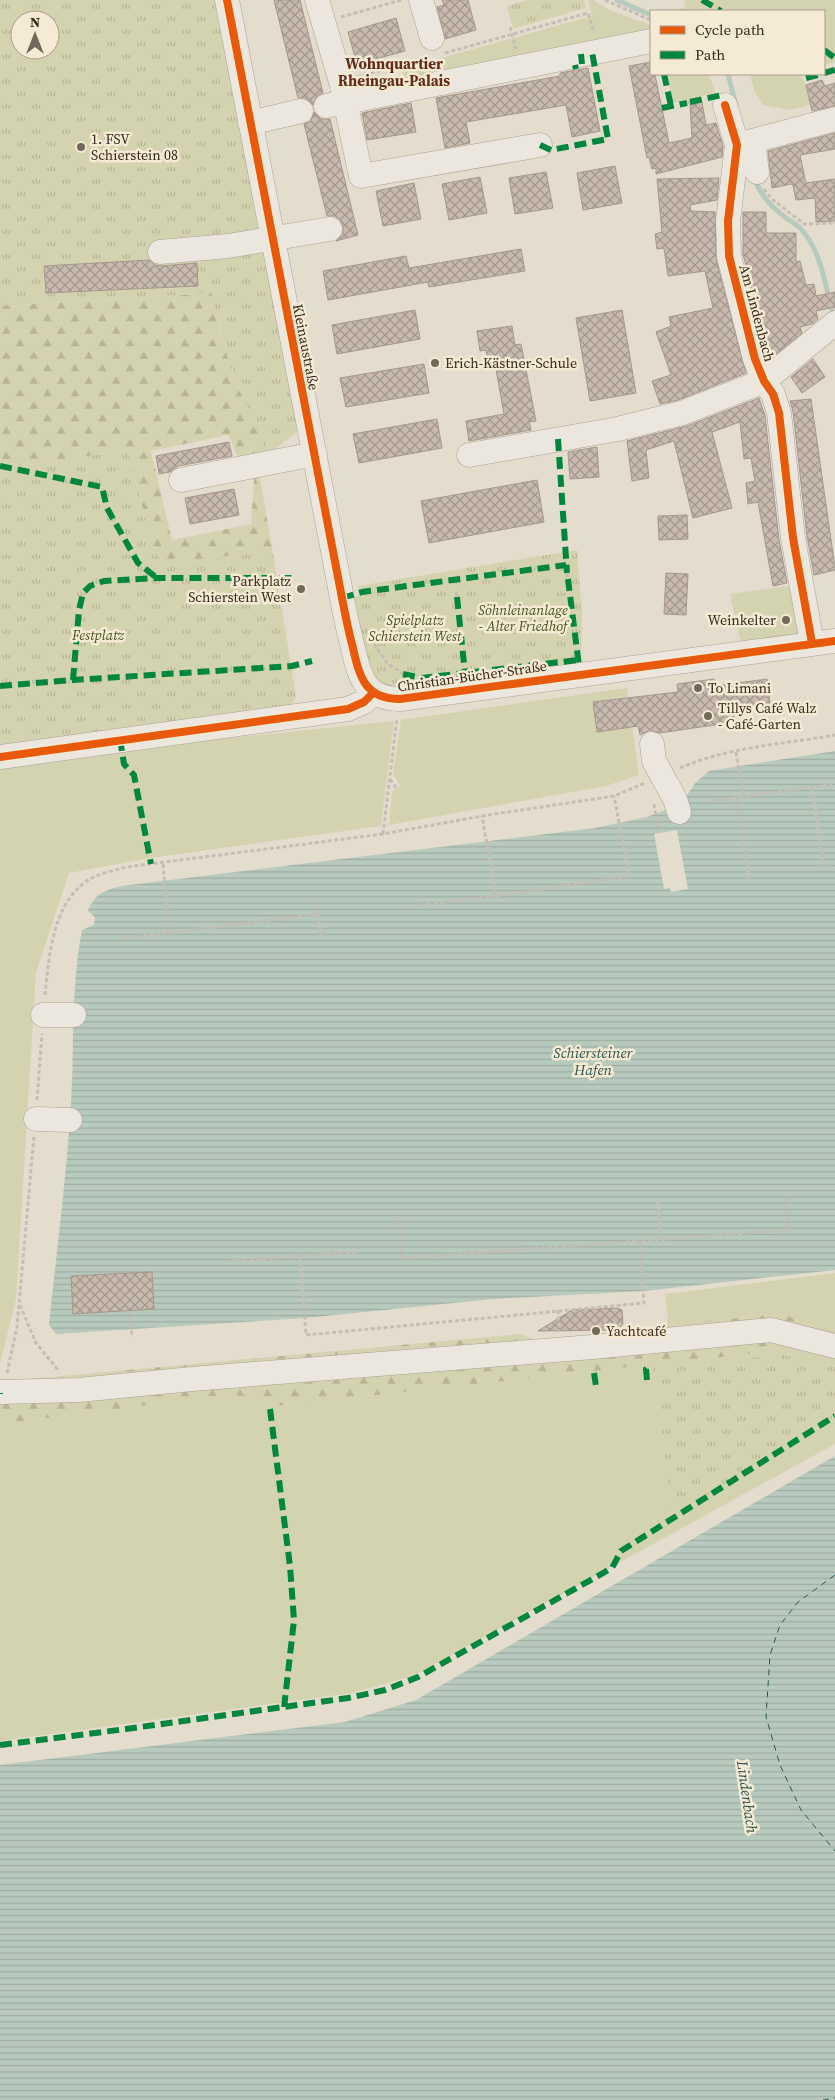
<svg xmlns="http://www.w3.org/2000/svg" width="835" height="2100" font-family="'Source Serif 4',serif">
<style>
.green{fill:#d4d3af}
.forest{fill:url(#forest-firs);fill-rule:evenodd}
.park{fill:url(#park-tufts);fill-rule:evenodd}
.water{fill:url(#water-rules)}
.pier{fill:#e4dccd}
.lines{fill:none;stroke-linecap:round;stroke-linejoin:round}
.stream{stroke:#b8c9be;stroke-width:5}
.ferry{stroke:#2d5854;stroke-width:1;stroke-dasharray:6 5;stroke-linecap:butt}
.building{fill:url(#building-cross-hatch);stroke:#a4988c}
.minor-casing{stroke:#a9a196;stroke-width:25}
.path{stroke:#c5beb5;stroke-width:3;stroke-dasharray:4 2.5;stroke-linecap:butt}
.minor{stroke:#ece7de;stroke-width:24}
.quiet{stroke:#00873e;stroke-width:6;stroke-dasharray:12 6;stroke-linecap:butt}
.cycleway-casing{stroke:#f5ead3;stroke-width:11}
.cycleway{stroke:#e8590c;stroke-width:8}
.poi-dot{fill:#74685b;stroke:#f5ead3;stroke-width:2}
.labels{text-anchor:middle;stroke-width:5;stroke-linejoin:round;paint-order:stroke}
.poi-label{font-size:14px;fill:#382a1e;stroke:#f5ead3;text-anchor:start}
.street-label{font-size:14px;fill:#382a1e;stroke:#f5ead3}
.park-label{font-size:14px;font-style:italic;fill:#4a5424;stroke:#f5ead3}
.neighbourhood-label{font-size:15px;font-weight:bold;fill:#652a1d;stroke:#f5ead3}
.water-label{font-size:15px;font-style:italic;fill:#2d5854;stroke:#f5ead3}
</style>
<defs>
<pattern id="forest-firs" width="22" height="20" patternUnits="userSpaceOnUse" patternTransform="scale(1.25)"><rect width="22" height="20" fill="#d4d3af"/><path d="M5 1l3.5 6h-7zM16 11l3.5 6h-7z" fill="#b7b596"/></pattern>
<pattern id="park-tufts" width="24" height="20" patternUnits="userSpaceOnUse" patternTransform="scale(1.25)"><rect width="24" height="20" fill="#d4d3af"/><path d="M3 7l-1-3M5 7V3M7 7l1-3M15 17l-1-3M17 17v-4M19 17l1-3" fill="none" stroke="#b7b596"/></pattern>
<pattern id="water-rules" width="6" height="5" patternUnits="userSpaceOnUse" patternTransform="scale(1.25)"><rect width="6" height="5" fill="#b8c9be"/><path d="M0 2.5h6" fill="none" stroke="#9fada3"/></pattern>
<pattern id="building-cross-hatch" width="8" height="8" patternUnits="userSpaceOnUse" patternTransform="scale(1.25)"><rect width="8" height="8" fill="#c8baae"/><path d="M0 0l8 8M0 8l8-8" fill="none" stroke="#a3978d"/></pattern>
</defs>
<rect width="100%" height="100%" fill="#e4dccd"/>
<path class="green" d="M588 0H593L611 11 651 25V34L405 80 402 69 592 16Z
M684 0H835V62L824 65V11H671L686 7Z
M667 74H709L715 93 673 103Z
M750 74H800L806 85 810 105 790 110 763 105 755 93Z
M796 585 806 634 741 643 730 594Z
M627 688 639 775 606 786 389 825 392 791 400 786 393 774 401 720Z
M394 721 381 826 150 858 69 873 36 973 16 1299 0 1363V766L122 749Z
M835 1273V1338L784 1314 668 1324 665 1294Z
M785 1350 835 1356V1444L415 1675 352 1693 0 1741V1424L233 1394 276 1406Z"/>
<path class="forest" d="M212 293 220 332 238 388 264 438 267 455 259 472 272 548 167 567 152 548 128 450 22 466 0 461V306ZM228 435 238 457 249 461 254 481 251 524 172 540 151 451Z
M784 1314 835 1338V1356L785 1350 276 1406 233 1394 0 1424V1395H3L19 1380 520 1334 535 1340 656 1330 668 1324Z"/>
<path class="park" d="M0 0H216L298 431 267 455C262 429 247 410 238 387 226 356 218 325 212 293L0 306ZM20 20H50V50H20Z
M527 0H584L586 8 513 29 507 6Z
M128 450 152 548 167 567 272 548 296 697 291 707 0 746V461L22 466Z
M577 550 582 611 581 669 408 691 379 684 366 670 349 598 359 596 358 586Z
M781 1355 835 1362V1416L672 1517 653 1366Z"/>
<path class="water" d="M835 751V1270L644 1291 493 1299 305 1318 56 1334 49 1325C56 1257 65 1188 70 1120 75 1057 70 992 82 930L94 925 95 917 88 911C95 893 104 891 121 886L595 828 647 817 668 809 683 802 695 783 709 771Z
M835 1456V2100H0V1765L345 1722 416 1700Z"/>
<path class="pier" d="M677 830 688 889 671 892 670 888 664 889 654 834Z"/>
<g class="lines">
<path class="stream" d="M617 0 651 15
M728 74 736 105
M754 178C761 195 770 206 785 217 790 221 796 224 800 228 822 250 826 290 834 318"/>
<path class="ferry" d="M835 1575 798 1602 780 1625 770 1655 766 1717 780 1765 801 1810 835 1851
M823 2100 835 2098"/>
</g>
<path class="building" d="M274 0H300L323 93 317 96 313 105 305 98H298Z
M442 0H468L476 30 445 39 437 7 444 5Z
M396 18 405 51 357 64 348 32Z
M651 62V75H655L669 143 692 138 690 104 702 102 706 125 716 123 723 146 722 157 656 174V168L652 169 649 157 647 158 629 66Z
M588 68 600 131 572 137 566 105 466 122 470 143 445 148 436 98 560 76V73Z
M822 80 825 86 835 83V106L812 111 806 85Z
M411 103 416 132 367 140 362 113Z
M314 112 321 119H330L358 235 336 241 343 234V226L340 220 335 216H327L304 124 311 121Z
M835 133V149L800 155 806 183 835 179V221L816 222 815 198 796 200 793 185 791 184 772 188 768 151Z
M615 166 622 203 583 210 577 173Z
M546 172 553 208 515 214 509 178Z
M480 177 487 213 449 220 442 184Z
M719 178 717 200 690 205 691 211 715 212 716 259 746 373 678 400 660 404 652 381 671 375 656 332 671 326 669 317 713 308 705 271 668 276 664 248 657 249 655 234 662 232 657 179Z
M414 183 421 219 383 226 376 191Z
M743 212H766V233H796V262L800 261 806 285 814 284 816 296 835 292V307L816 311 818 319 812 324 800 327 802 333 770 359 743 254Z
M521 249 525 271 429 287 428 282 328 300 323 271 406 256 409 268Z
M149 260 155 265 161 266 197 263 198 286 46 293 44 266Z
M415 310 420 339 337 354 332 325Z
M622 310 636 393 590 401 576 318Z
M512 326 515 345 521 344 536 421 529 422 531 430 469 441 466 421 504 414 495 364 489 365 486 350 480 351 477 331Z
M813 359 825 377 802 393 791 377Z
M424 364 429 393 346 407 340 378Z
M759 398 765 416 779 540 787 583 773 586 758 502 748 504 746 483 755 481 751 458 744 459 740 422 712 432 732 508 693 518 674 441 646 450 649 478 632 481 627 441 687 426Z
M811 399 835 568V570L814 575 807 536 793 411 790 401Z
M437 419 442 448 359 463 353 434Z
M229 442 232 456 178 466 170 472 159 474 156 456Z
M597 447 599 477 570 479 568 452Z
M537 480 544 522 429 543 421 501Z
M234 489 239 515 190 524 185 498Z
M687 515 688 539 659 540 658 516Z
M666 573 688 574 686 615 664 614Z
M714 679 715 686 767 679 770 703 733 709 735 722 659 733 650 730 640 735 638 726 597 732 593 702 678 692 677 684Z
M152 1272 154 1309 73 1314 71 1276Z
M617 1308 622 1310 623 1324 618 1330 538 1331 572 1310Z"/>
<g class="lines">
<defs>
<path id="minor" d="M227 0 342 598C345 614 348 629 352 644 359 674 363 699 400 699L835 641
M317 0 341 82 361 176 540 145
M421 0 432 38
M725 105 737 145 728 221 729 256 755 359 764 381 773 394 779 413 793 538 812 643
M326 106 651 41
M250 123 301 111
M753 141 757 172
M737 145 835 119
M160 252 228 246 330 229
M469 455 618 429 682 413 764 381 835 323
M181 480 315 454
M652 744 654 761 675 799 679 812
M0 757 348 709 364 702 373 693
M43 1015H74
M36 1119 70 1120
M0 1392 79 1390 192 1379 592 1347 771 1330 835 1346"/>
</defs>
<use href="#minor" class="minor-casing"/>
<path class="path" d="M605 0 651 20
M341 17 401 0
M510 27 516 49
M445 53 588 13 594 33
M358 77 429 57
M687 103 690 102
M764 189 772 199 804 224 835 223
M567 573 568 579
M456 592 457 597
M374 644 387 663 403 674
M736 752 743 797
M680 768C728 747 784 744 835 735
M390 779 397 789
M812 788 824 867
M737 798 749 879
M713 801 835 784
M654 804 659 833
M383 834 397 718
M496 896 629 876 614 796
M414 906 496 896 482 816
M318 914 321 936
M169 933 318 914 316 897
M124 938 169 933 163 863
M45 995C49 955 53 895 96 876 105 872 117 870 126 867L383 834 482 816 614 796 645 783
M37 1100 42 1034
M658 1202 661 1239
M399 1216 402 1258 640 1241
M300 1256 356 1252
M230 1261 300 1256 306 1335 644 1303 640 1241 788 1230 786 1198
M20 1305 36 1343 58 1370
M558 1310 559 1332
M130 1311 132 1337
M7 1373 17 1327 34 1136"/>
<use href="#minor" class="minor"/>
<path class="quiet" d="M702 0 721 11
M824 50 835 58
M581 54 582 64
M575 65 576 69
M824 73 835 70
M664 74 671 106
M806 78 822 74
M690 102 722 95
M662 108 687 103
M540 145 551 150 608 139 592 52
M558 439 567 573
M0 466 102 487 107 508 138 563 157 578
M568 579 579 666
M457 597 465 673
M342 598 362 592 566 565
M403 674 422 678 578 660
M73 680 79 610 83 593 90 586 104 581 157 578H297
M0 686 73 680 292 666 312 661
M406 698 408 676
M120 739 124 764 134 775 151 864
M594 1373 596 1386
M647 1380 646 1369 648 1367
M0 1393V1394
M270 1409 290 1566 294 1620 284 1708
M0 1745 126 1729 348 1698 385 1690 418 1677 612 1568 621 1551 835 1416"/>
<defs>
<path id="cycleway" d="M227 0 342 598C345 614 348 629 352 644 359 674 363 699 400 699L835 641
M725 105 737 145 728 221 729 256 755 359 764 381 773 394 779 413 793 538 812 643
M0 757 348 709 364 702 373 693"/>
</defs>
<use href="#cycleway" class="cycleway-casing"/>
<use href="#cycleway" class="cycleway"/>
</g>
<g class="poi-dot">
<circle cx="81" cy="147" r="5"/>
<circle cx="435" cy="363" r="5"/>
<circle cx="301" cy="589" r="5"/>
<circle cx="786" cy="620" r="5"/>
<circle cx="698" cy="688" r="5"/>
<circle cx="708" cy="716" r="5"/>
<circle cx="596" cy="1331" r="5"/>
</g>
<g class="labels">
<g class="poi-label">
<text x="91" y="144">1. FSV<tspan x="91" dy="16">Schierstein 08</tspan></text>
<text x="445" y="368">Erich-Kästner-Schule</text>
<text x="291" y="586" text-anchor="end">Parkplatz<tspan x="291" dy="16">Schierstein West</tspan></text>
<text x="776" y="625" text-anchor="end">Weinkelter</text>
<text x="708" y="693">To Limani</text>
<text x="718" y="713">Tillys Café Walz<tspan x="718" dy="16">- Café-Garten</tspan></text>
<text x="606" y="1336">Yachtcafé</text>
</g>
<g class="street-label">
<text transform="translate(757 313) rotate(75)" y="5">Am Lindenbach</text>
<text transform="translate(306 347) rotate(79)" y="5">Kleinaustraße</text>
<text transform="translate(472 676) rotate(-8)" y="5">Christian-Bücher-Straße</text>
</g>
<g class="park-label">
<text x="523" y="615">Söhnleinanlage<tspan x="523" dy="16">- Alter Friedhof</tspan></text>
<text x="415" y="625">Spielplatz<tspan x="415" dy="16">Schierstein West</tspan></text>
<text x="98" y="640">Festplatz</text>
</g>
<g class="neighbourhood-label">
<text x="394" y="69">Wohnquartier<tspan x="394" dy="17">Rheingau-Palais</tspan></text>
</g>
<g class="water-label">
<text x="593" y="1058">Schiersteiner<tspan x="593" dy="17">Hafen</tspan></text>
<text transform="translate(747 1797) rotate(82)" y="5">Lindenbach</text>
</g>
</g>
<rect x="650" y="10" width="175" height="65" fill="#f5ead3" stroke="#a99d8b"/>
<rect x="660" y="26" width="25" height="8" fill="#e8590c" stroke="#a99d8b"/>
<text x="695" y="35" font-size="15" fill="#382a1e">Cycle path</text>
<rect x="660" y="51" width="25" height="8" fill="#00873e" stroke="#a99d8b"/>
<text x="695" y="60" font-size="15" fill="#382a1e">Path</text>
<g transform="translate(35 35)"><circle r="24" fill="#f5ead3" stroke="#a99d8b"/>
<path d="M0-4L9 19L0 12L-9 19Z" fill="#74685b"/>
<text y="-8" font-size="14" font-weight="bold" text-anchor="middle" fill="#382a1e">N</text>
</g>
</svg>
